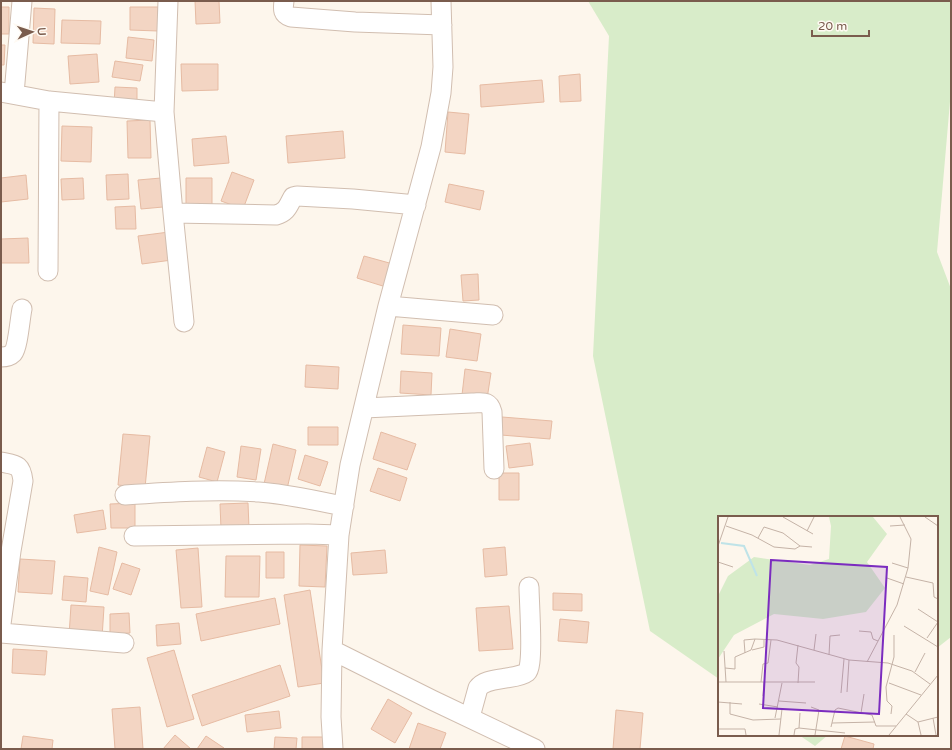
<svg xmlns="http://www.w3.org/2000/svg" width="952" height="750" font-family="'Varela Round',sans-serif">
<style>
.green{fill:#d8ecc9}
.building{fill:#f3d5c3;stroke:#e6bba3}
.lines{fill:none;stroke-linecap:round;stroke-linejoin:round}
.minor-casing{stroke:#d1beb0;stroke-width:21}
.minor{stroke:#fff;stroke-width:19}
.inset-river{fill:none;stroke:#bfe3e8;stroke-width:2}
.inset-road{fill:none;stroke:#c5b3a7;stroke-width:1}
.view{fill:#7b2cbf;fill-opacity:0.15;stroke:#7b2cbf;stroke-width:2}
.inset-edge{fill:none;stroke:#7a5c4d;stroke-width:2}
</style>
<rect width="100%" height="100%" fill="#fdf6ec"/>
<path class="green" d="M588 1H951V90L937 252 951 289V637L937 648V517H719V679L650 631 593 356 609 36Z
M799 735H828L815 746Z"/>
<path class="building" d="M195 1H219L220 23 196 24Z
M1 7H9V34H1Z
M130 7H158V31L130 30Z
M34 8 55 9 54 44 33 43Z
M62 20 101 21 100 44 61 43Z
M128 37 154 40 152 61 126 58Z
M1 45H5L4 65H1Z
M97 54 99 82 70 84 68 56Z
M115 61 143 65 140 81 112 77Z
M181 64H218V90L182 91Z
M580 74 581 101 560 102 559 76Z
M542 80 544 102 481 107 480 85Z
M115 87 137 88V105H114Z
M448 112 469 114 465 154 445 152Z
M150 120 151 158H128L127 121Z
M62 126 92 127 91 162 61 161Z
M343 131 345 158 288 163 286 136Z
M226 136 229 163 194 166 192 139Z
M232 172 254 180 243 209 221 201Z
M128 174 129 199 107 200 106 175Z
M26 175 28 199 1 202V178Z
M83 178 84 199 62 200 61 179Z
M161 178 163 207 141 209 138 180Z
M186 178H212V211H186Z
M449 184 484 191 480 210 445 202Z
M135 206 136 229H116L115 207Z
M169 232 172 260 142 264 138 236Z
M28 238 29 263H1V239Z
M364 256 393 264 386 287 357 278Z
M478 274 479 300 463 301 461 275Z
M403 325 441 328 439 356 401 354Z
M450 329 481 334 477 361 446 357Z
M306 365 339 367 338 389 305 387Z
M465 369 491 373 487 399 462 395Z
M401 371 432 373 431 395 400 393Z
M502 417 552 421 550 439 501 435Z
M308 427H338V445H308Z
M381 432 416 444 407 470 373 459Z
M123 434 150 436 145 488 118 485Z
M530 443 533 465 509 468 506 446Z
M273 444 296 450 287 489 264 484Z
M241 446 261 449 256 480 237 477Z
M207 447 225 452 217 482 199 477Z
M305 455 328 462 320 486 298 479Z
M378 468 407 478 400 501 370 491Z
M499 473H519V500H499Z
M135 503V528H111L110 504Z
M248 503 249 528 221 529 220 504Z
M103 510 106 529 77 533 74 515Z
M300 545 327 546 325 587 299 586Z
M99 547 117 552 108 595 90 591Z
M505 547 507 575 485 577 483 549Z
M198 548 202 607 181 608 176 550Z
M385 550 387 573 353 575 351 553Z
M266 552H284V578H266Z
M226 556H260L259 597H225Z
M20 559 55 561 52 594 18 592Z
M122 563 140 569 131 595 113 589Z
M64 576 88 578 86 602 62 600Z
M310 590 324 683 298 687 284 595Z
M553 593 582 594V611L553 610Z
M275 598 280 624 201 641 196 614Z
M71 605 104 607 102 638 69 636Z
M509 606 513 649 479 651 476 608Z
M129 613 130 633 110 634V614Z
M560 619 589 622 587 643 558 641Z
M179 623 181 644 157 646 156 625Z
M13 649 47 651 45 675 12 673Z
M174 650 194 719 167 727 147 658Z
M280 665 290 696 202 726 192 695Z
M388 699 412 713 395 743 371 729Z
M140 707 143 749H115L112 709Z
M616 710 643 713 640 749H613Z
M279 711 281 728 247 732 245 715Z
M418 723 446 733 440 749H409Z
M175 735 191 749H163Z
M23 736 53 740 52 749H21Z
M206 736 224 748V749H197Z
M845 736 874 744 873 749H841Z
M275 737 297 738 296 749H274Z
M302 737H325V749H302Z"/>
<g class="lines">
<defs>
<path id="minor" d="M168 1 164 112 173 213 184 322
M284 1C283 9 282 14 291 17L355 22 442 25
M1 92 49 101 164 112
M14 94 22 1
M173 213 276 215C287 212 288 206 293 197L297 196 353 199 416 205
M48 271 49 101
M388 306 493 315
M1 357C5 357 10 356 13 353 18 347 20 318 22 309
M364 408 472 403C482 403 489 400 492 412L494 469
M1 462C16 465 21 464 23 481L11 551 1 624
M125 495C169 492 214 489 259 492 288 494 316 501 344 506
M134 536 308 534 339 535
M1 633 124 643
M332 650 432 700 535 749
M470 717 478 688C484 680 497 680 506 678 512 677 522 676 527 672 534 666 529 600 529 587
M333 749 331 717 332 650 339 535 350 465 388 306 431 147 441 93 443 67 441 1"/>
</defs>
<use href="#minor" class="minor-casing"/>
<use href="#minor" class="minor"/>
</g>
<g transform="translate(718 516)">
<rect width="220" height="220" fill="#fdf6ec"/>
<path d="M111 1H155L169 18 149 46 167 72 148 96 105 103 56 98 16 119 0 143V80L10 60 36 41 92 49 111 43 113 10Z" fill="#d8ecc9"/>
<path class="inset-river" d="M3 27 26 30 39 60"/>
<path class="inset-road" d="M65 1 95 18M207 1 220 10M8 10 34 19 56 31 77 33 82 30M172 10 187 9M89 15 96 1M40 22 46 11 65 17 82 30 94 31M0 30 10 1M0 46 15 51M174 47 190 52M188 61 215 67 216 81 220 83M169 62 186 68M200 93 220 106 209 122M186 110 220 131M141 115 153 116 155 123 160 125M34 134 46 131V124M96 134 98 118M6 135 8 166M27 137 26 124 37 123M111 139 112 120 122 119M149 146 179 89 190 52 193 23 182 1M7 152 17 153V141L33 134 37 123 59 124 131 144 170 147 194 155 212 168M197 156 207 137M0 166H97M43 166 45 148 50 147 53 124M80 167 81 151 78 147 80 129M171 167 203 179M129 176 131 144M123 177 126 143M45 180 46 166M61 185 88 187M0 186 24 188M12 186V198L35 204 63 203M41 188 60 191M93 191 101 194 97 219M143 197 146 178M173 198 174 190 169 185 168 171 176 141V119M188 198 200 206 220 201M57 202 64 167M215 202 218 219M200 206 203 219M114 207 157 206M113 211 117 194 120 192 154 199 158 210H178M81 212 82 197M0 213H27L28 219M61 219 64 193M76 219 77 213 81 212 127 217M171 219 220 159"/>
<path class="view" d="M53 44 169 51 161 198 45 192Z"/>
<rect width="220" height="220" class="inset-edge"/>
</g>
<rect width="952" height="750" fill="none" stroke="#7a5c4d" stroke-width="4"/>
<g transform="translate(32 32) rotate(87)" stroke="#fffaf3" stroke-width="3" paint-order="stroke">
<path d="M0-3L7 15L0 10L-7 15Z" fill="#7a5c4d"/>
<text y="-6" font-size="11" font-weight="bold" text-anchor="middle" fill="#7a5c4d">U</text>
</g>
<path d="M812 30v6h57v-6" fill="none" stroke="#7a5c4d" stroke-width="2"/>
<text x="818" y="30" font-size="12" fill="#7a5c4d" stroke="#fffaf3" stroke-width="3" paint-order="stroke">20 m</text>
</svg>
